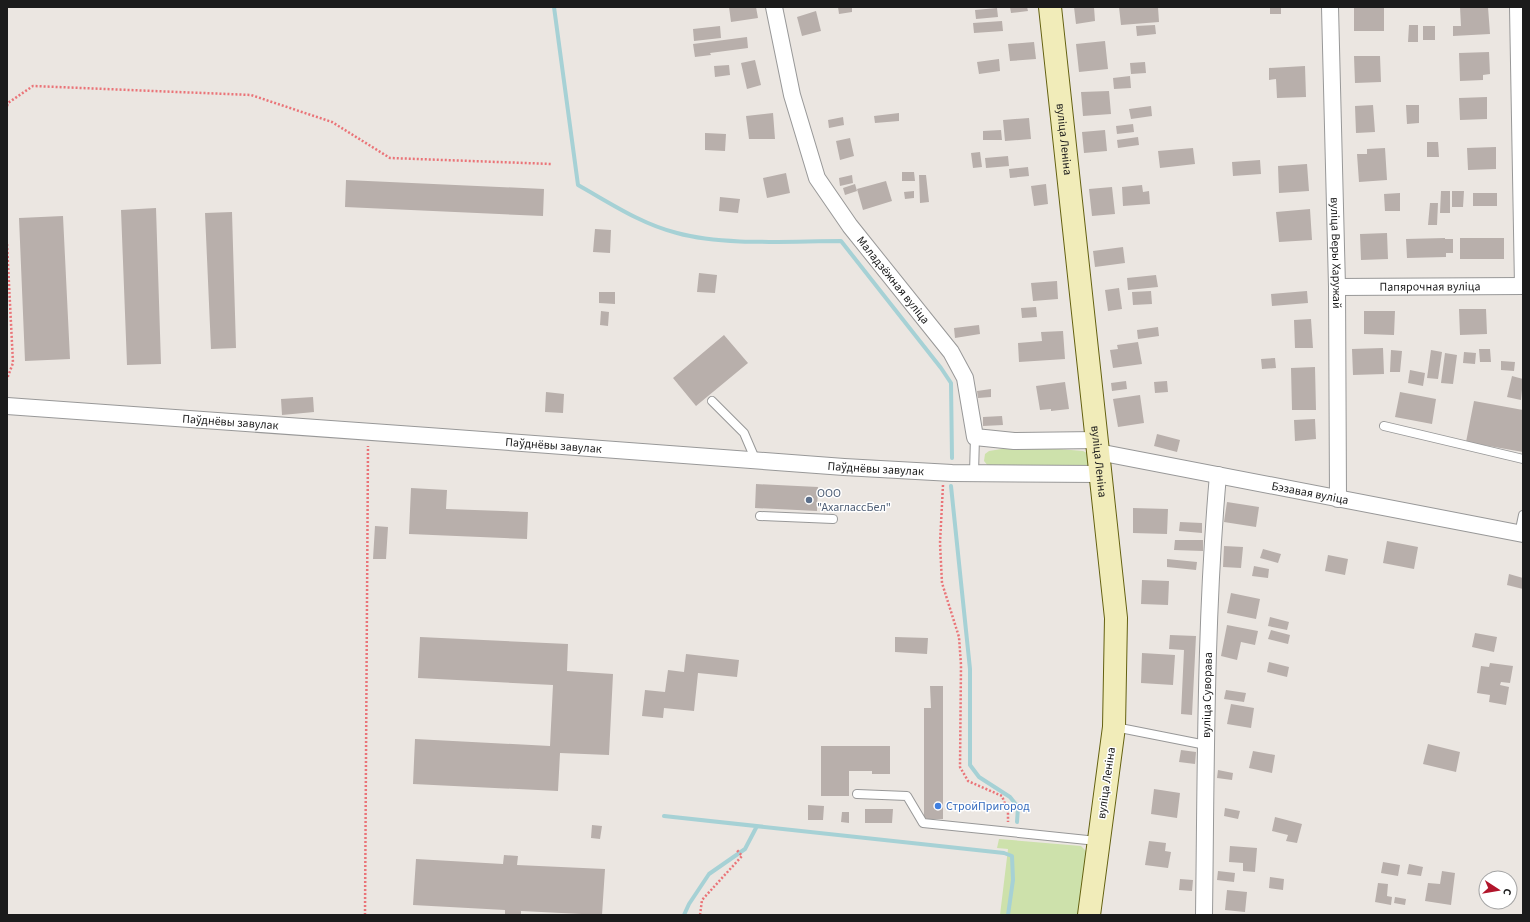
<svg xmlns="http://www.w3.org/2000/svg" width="1530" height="922" font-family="'Source Sans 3',sans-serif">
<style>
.grass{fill:#cde1ab}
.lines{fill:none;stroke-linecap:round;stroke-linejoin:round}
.stream{stroke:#a6d1d5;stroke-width:4}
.building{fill:#b8afab}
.lane-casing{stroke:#989898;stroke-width:10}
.street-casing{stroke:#989898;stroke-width:18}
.secondary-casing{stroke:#646110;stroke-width:24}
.path{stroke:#ea7478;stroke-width:2.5;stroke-dasharray:2 2;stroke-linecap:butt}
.lane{stroke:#fff;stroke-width:8}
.street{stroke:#fff;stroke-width:16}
.secondary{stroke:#f1ecb9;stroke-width:22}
.service-dot{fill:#5c6f8a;stroke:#fff;stroke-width:1.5}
.shop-dot{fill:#3f7fe0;stroke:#fff;stroke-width:1.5}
.labels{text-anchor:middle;stroke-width:3;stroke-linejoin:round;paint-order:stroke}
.street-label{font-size:12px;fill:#1b1b1b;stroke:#fff}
.service-label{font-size:12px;fill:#4e5e75;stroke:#fff;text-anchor:start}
.shop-label{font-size:12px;fill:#366cbe;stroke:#fff;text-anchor:start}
</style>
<rect width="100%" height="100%" fill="#ebe6e1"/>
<path class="grass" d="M1014 447H1035L1083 451 1089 454 1090 465 1087 468 989 467 984 461 985 454 989 451Z
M999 839 1081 846 1086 851 1081 915H1000L1008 849 997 848Z"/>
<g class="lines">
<path class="stream" d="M554 7 578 185C610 203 641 224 677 233 724 246 791 241 841 241L941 368 951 383 952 458
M951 486 970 669V765L979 777 1010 797 1018 807 1017 822
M664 816 1004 853 1012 856 1013 880 1008 915
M684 915 689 904 709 874 745 849 757 826"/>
</g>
<path class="building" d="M729 7H756L758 18 731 22Z
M838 7H852V12L839 14Z
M1010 7H1027L1028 11 1011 13Z
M1074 7H1094L1095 21 1076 24Z
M1119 7H1158L1159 22 1121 25Z
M1270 7H1281V14H1270Z
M1354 7H1384V31H1354Z
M1460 7H1488L1490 34 1453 36V26H1461Z
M997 8 998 17 976 19 975 10Z
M816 11 821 31 802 36 797 17Z
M1002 21 1003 31 974 33 973 23Z
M1155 25 1156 34 1137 36 1136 26Z
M1409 25H1418V42H1408Z
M720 26 721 38 694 41 693 29Z
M1423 26H1435V40H1423Z
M747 37 748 48 710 53 711 55 695 57 693 44Z
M1105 41 1108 69 1079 72 1076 44Z
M1034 42 1036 59 1010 61 1008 44Z
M1489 52 1490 74 1483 75V80L1460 81 1459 53Z
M1354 56H1380L1381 82 1355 83Z
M999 59 1000 71 979 74 977 62Z
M755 60 761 85 747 89 741 63Z
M1145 62 1146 73 1131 74 1130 63Z
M729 65 730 75 715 77 714 66Z
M1305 66 1306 97 1277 98 1276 79 1269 80V68Z
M1130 76 1131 88 1114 89 1113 78Z
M1109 91 1111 114 1083 116 1081 92Z
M1487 97V119L1460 120 1459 98Z
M1373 105 1375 132 1356 133 1355 106Z
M1406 105H1419V123L1407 124Z
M1151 106 1152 116 1131 119 1129 109Z
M773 113 775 139H749L746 116Z
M899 113V121L875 123 874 116Z
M843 117 844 125 829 128 828 120Z
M1029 118 1031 139 1005 141 1003 120Z
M1133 124 1134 132 1117 134 1116 126Z
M1001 130 1002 140H983V131Z
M1105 130 1107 151 1084 153 1082 132Z
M705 133 726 134 725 151 705 150Z
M1138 137 1139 145 1118 148 1117 140Z
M850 138 854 156 840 160 836 141Z
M1427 142H1438L1439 157H1427Z
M1496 147V169L1468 170 1467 148Z
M1193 148 1195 164 1160 168 1158 151Z
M1385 148 1387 180 1359 182 1357 154H1367V149Z
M980 152 982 167 973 168 971 153Z
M1008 156 1009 166 986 168 985 158Z
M1260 160 1261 174 1233 176 1232 162Z
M1307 164 1309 191 1279 193 1278 166Z
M1028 167 1029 176 1010 178 1009 169Z
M902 172H914L915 181H902Z
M786 173 790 193 767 198 763 178Z
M852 175 853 183 840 186 839 178Z
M919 175H926L929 202 920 203Z
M346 180 544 189 543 216 345 207Z
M886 181 892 201 863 210 857 189Z
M855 184 857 191 845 195 843 188Z
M1046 184 1048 204 1034 206 1031 186Z
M1142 185 1143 192 1149 191 1150 204 1123 206 1122 187Z
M1112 187 1115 214 1092 216 1089 189Z
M914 191V198L905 199 904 192Z
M1441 191H1450V213H1440Z
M1452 191H1464L1463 207H1452Z
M1400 193V211H1385L1384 194Z
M1473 193H1497V206H1473Z
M720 197 740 199 738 213 719 211Z
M1430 203H1438L1437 225H1428Z
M156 208 161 364 127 365 121 210Z
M1310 209 1312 240 1279 242 1276 212Z
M232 212 236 348 211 349 205 213Z
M63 216 70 359 25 361 19 218Z
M595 229 611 230 610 253 593 252Z
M1387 233 1388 259 1361 260 1360 234Z
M1445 238V239H1453V253H1446V257L1407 258 1406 239Z
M1460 238H1504V259H1460Z
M1123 247 1125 263 1095 267 1093 251Z
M699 273 717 275 715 293 697 292Z
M1156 275 1158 287 1128 290 1127 278Z
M1057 281 1058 299 1033 301 1031 283Z
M1119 288 1122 309 1108 311 1105 290Z
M1151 291 1152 304 1133 305 1132 292Z
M1307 291 1308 303 1272 306 1271 294Z
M599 292H615V304L599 303Z
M1036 307 1037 317 1022 318 1021 308Z
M1459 309H1486L1487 334 1460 335Z
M601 311 609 312 608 326 600 325Z
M1364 311H1395L1394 335 1364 334Z
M1311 319 1313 348H1295L1294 320Z
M979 325 980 334 955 338 954 328Z
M1158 327 1159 336 1138 339 1137 330Z
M1063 331 1065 359 1019 362 1018 343 1042 341 1041 332Z
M724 335 748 363 696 406 673 378Z
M1138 342 1142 364 1113 368 1110 350 1118 349 1117 345Z
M1383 348 1384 374 1353 375 1352 349Z
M1479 349H1490L1491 362H1480Z
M1391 350 1402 351 1400 372H1390Z
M1431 350 1442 352 1438 379 1427 378Z
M1464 352 1476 353 1475 364 1463 363Z
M1445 353 1457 355 1453 384 1441 383Z
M1275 358 1276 368 1262 369 1261 359Z
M1501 361 1515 362 1514 371 1501 370Z
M1315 367 1316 410H1292L1291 368Z
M1410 370 1425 373 1423 386 1408 383Z
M1512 376 1523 379 1521 400 1507 397Z
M1126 381 1127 389 1112 391 1111 383Z
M1167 381 1168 392 1155 393 1154 382Z
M1065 382 1069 409 1051 411V409L1040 410 1036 386Z
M991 389V397L978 398 977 391Z
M546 392 564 394 563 413 545 412Z
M1400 392 1436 399 1432 424 1395 417Z
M1140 395 1144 423 1118 427 1113 399Z
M313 397 314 412 282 415 281 399Z
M1474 401 1523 410V452L1466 442Z
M1002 416 1003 425 983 426V417Z
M1315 419 1316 439 1295 441 1294 420Z
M1157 434 1180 440 1177 452 1154 446Z
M756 484 818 487 817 511 755 508Z
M411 488 447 490 446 509 528 512 527 539 409 534Z
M1227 502 1259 507 1256 527 1224 522Z
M1133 508 1168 509 1167 534 1133 533Z
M1180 522 1202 523V533L1179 531Z
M375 526 388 527 386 559H373Z
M1175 540H1203V551L1174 550Z
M1387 541 1418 547 1414 569 1383 563Z
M1224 546 1243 547 1241 568 1223 567Z
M1263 549 1281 554 1278 563 1260 558Z
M1328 555 1348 559 1345 575 1325 571Z
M1167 559 1197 562 1196 570 1167 567Z
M1254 566 1269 569 1268 578 1252 576Z
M1509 574 1523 578V589L1507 585Z
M1142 580 1169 581 1168 605 1141 604Z
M1231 593 1260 599 1256 619 1227 613Z
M1270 617 1289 622 1287 630 1268 626Z
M1227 625 1258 631 1255 645 1241 642 1237 660 1221 656Z
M1271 630 1290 635 1288 644 1268 639Z
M1475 633 1497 637 1494 652 1472 647Z
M1170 635 1196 636 1192 715 1181 714 1184 650 1169 649Z
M420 637 568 644 567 671 613 674 609 755 560 753 558 791 413 784 415 739 550 746 553 685 418 678Z
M895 637 928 638 927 654 895 652Z
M1142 653 1175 655 1173 685 1141 683Z
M686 654 739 660 737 677 698 673 694 711 664 708 663 718 642 716 645 690 665 692 668 670 684 672Z
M1269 662 1289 667 1287 677 1267 672Z
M1490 663 1513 666 1510 683 1501 682 1500 685 1509 687 1506 705 1489 702 1490 695 1477 693 1481 666 1489 667Z
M930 686H943V819H924V708H931Z
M1226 690 1246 693 1244 702 1224 699Z
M1231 704 1254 708 1251 728 1227 724Z
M1428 744 1460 752 1456 772 1423 764Z
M821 746H890V774H872V771H849V796H821Z
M1181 750 1196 752 1195 764 1179 762Z
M1253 751 1275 755 1272 773 1249 768Z
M1218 770 1233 773 1232 780 1217 778Z
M1154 789 1180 793 1177 818 1151 814Z
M808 805 824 806 823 820H808Z
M1225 808 1240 811 1238 819 1224 816Z
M865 809H893L892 823H865Z
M842 812H849V823L841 822Z
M1275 817 1302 824 1297 843 1286 841 1288 835 1272 831Z
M592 825 602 826 600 839 591 838Z
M1149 841 1166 843 1165 851 1171 852 1168 868 1145 865Z
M1230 846 1257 848 1255 872 1243 871V863L1229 862Z
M504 855 518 856 517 865 605 869 602 915 521 911V915H505V910L413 905 416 859 503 864Z
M1383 862 1400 865 1398 876 1381 873Z
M1409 864 1423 867 1421 876 1407 874Z
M1218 871 1235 873 1234 882 1217 880Z
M1442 871 1455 873 1451 905 1425 901 1428 883 1440 884Z
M1270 877 1284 879 1283 890 1269 888Z
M1180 879 1193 880 1192 891 1179 890Z
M1378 883 1388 884 1387 896 1392 897 1391 905 1375 902Z
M1227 890 1247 892 1245 912 1225 910Z
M1395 897 1406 899 1405 905 1394 903Z"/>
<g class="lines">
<defs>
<path id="lane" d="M712 401 744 433 756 461
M1384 426 1523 459
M974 473 975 437
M760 516 833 519
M1519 534 1523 515
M1115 727 1206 745
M857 794 907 796 923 823 1097 841"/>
<g id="street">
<path id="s1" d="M774 7 792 95 817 178 850 226 951 352 965 378 975 437 1014 441 1097 440"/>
<path id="s2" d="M1330 7 1337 287 1338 499"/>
<path d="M1518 7 1523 286"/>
<path id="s3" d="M1337 287 1523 286"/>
<path id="s4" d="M7 406 442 437 844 467 952 473 1100 474"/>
<path id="s5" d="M1098 452 1523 534"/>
<path id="s6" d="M1204 915C1206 768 1205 621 1218 475"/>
</g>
<g id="secondary">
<path id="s7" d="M1050 7 1116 618 1114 727 1089 915"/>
</g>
</defs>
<use href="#lane" class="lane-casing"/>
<use href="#street" class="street-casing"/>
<use href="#secondary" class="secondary-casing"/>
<path class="path" d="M7 106 8 103 33 86 251 95 332 122 390 158 552 164
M7 244 13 363 7 379
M943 485 940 543 942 583 959 637 961 665 960 767 968 781 1002 796 1008 812V822
M365 915 368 446
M700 915 702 900 742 856 736 849"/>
<use href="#lane" class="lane"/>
<use href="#street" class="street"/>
<use href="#secondary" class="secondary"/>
</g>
<circle class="service-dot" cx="809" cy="500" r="4"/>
<circle class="shop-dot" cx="938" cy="806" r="4"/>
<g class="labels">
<g class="street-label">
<text dy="4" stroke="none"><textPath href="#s7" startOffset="133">вуліца Леніна</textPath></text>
<text dy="4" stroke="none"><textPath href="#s2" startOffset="246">вуліца Веры Харужай</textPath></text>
<text dy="4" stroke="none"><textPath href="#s1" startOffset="304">Маладзёжная вуліца</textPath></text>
<text dy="4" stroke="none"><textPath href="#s3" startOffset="93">Папярочная вуліца</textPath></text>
<text dy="4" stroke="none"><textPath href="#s4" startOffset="224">Паўднёвы завулак</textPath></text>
<text dy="4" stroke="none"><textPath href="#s4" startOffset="548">Паўднёвы завулак</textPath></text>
<text dy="4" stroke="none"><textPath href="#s7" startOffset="457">вуліца Леніна</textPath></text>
<text dy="4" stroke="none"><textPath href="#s4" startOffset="871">Паўднёвы завулак</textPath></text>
<text dy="4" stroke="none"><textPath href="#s5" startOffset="216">Бэзавая вуліца</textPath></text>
<text dy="4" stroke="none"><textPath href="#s6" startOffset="220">вуліца Суворава</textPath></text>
<text transform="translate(1106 783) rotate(-82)" y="4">вуліца Леніна</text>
</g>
<g class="service-label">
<text x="817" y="497">ООО<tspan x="817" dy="14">"АхаглассБел"</tspan></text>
</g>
<g class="shop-label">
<text x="946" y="810">СтройПригород</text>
</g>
</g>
<rect width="1530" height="922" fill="none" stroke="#1b1b1b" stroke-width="16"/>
<g transform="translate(1498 890) rotate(102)"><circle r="19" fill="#ffffff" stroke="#a4a4a4"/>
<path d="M0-3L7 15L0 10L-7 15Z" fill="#b1152b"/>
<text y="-6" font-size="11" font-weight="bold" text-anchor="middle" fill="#1b1b1b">С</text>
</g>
</svg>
